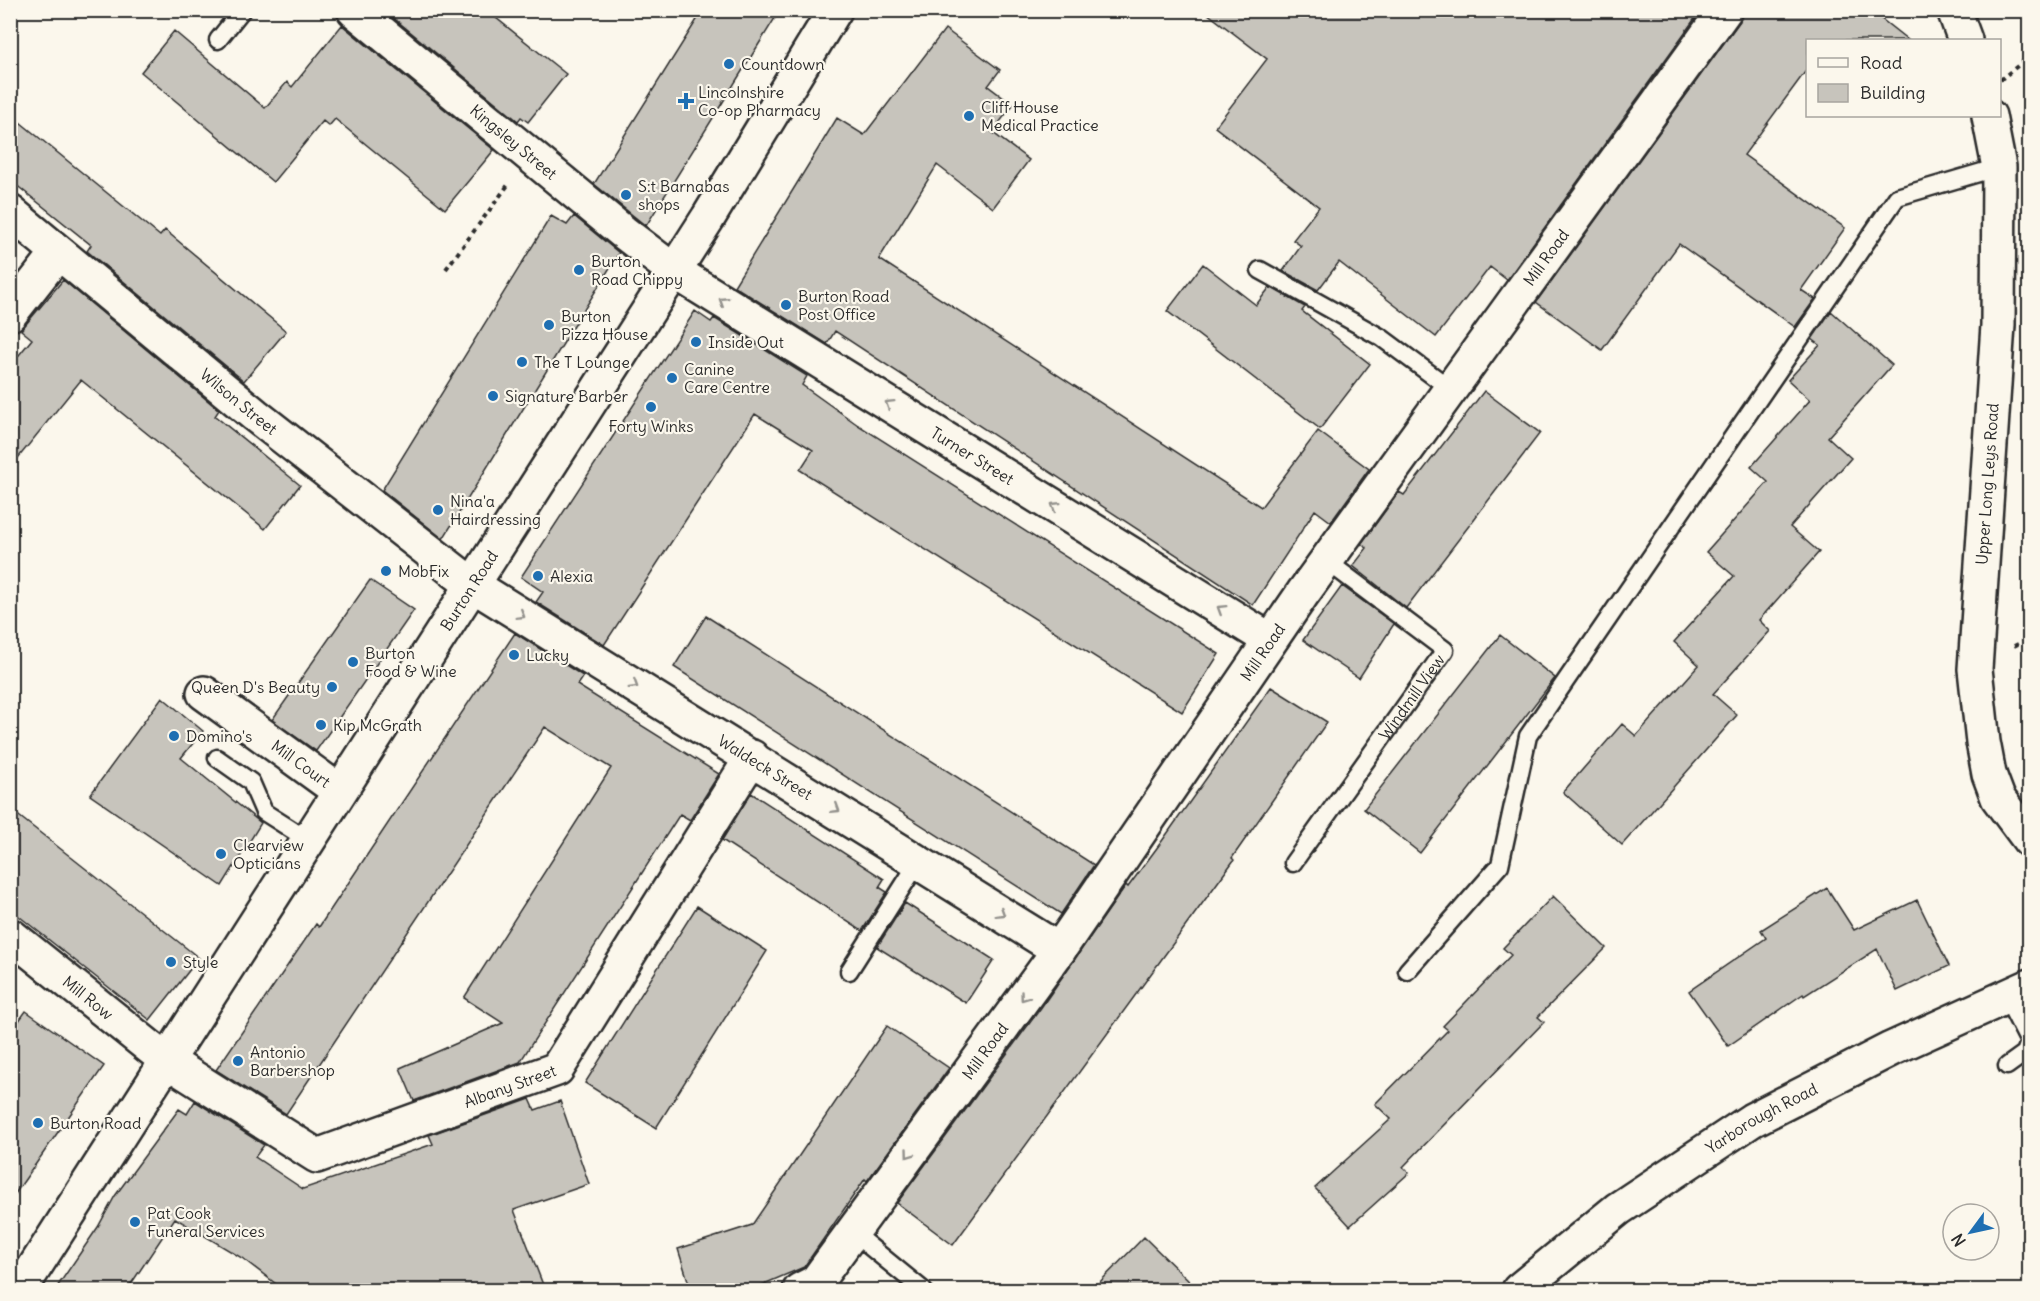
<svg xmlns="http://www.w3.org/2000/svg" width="2040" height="1301" font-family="Delius,sans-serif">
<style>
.building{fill:#c7c4bc;stroke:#2b2b2b;stroke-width:1.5}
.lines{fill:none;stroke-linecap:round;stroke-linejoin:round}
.service-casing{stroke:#2b2b2b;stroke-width:21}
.minor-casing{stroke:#2b2b2b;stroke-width:38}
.tertiary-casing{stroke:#2b2b2b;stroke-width:38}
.secondary-casing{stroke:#2b2b2b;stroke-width:38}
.path{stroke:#2b2b2b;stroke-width:4;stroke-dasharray:4.5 4.5;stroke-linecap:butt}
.service{stroke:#fbf7ec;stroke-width:16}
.minor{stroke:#fbf7ec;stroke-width:33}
.tertiary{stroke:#fbf7ec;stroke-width:33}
.secondary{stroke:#fbf7ec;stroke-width:33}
.oneway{stroke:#93918c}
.poi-dot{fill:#1f6fb2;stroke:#fbf7ec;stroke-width:2}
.labels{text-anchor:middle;stroke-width:4.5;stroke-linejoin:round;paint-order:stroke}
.poi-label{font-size:16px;fill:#2b2b2b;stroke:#fbf7ec;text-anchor:start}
.street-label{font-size:16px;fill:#2b2b2b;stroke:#fbf7ec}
</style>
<rect width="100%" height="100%" fill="#fbf7ec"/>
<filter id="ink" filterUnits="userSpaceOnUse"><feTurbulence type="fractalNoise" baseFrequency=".0167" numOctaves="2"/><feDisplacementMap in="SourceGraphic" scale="12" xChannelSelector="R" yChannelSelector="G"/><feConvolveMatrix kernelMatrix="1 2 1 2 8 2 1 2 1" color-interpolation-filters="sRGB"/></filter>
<g filter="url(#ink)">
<path class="building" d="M384 10H486L566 74 528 122 521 117 518 121Z
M703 10H780L646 226 594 184Z
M1203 10H1701L1507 280 1490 267 1436 337 1339 262 1318 290 1283 271 1301 246 1293 240 1319 207 1215 127 1267 59Z
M1743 10H1870L1908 40H1808V68L1744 155 1845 228 1801 290 1815 299 1795 327 1679 244 1602 350 1536 302 1740 21Z
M342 25 494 150 445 209 335 119 329 126 323 121 273 182 141 72 174 31 265 108 287 82 292 87Z
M945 29 1000 70 988 86 1013 105 992 132 1029 160 993 208 937 165 879 259 1261 507 1318 431 1369 469 1331 522 1315 510 1253 605 835 331 827 344 734 286 837 118 864 135Z
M10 114 160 236 165 230 286 331 244 381 87 251 91 245 10 180Z
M551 216 567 225 574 216 619 253 443 539 382 490Z
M1203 264 1256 305 1270 287 1305 307 1302 311 1370 364 1320 429 1167 311Z
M63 280 219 410 215 416 300 485 265 529 81 380 10 468V366L32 339 21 330Z
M695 311 711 322 714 318 807 376 802 385 858 425 1219 654 1182 712 800 470 813 450 755 414 604 645 536 602 543 592 521 577Z
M1831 311 1892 365 1828 437 1851 458 1790 527 1819 552 1759 620 1770 631 1713 694 1737 715 1622 845 1563 792 1622 724 1636 736 1699 665 1674 642 1734 576 1706 552 1768 482 1751 467 1810 400 1788 380 1820 345 1812 339Z
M1484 391 1540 433 1406 608 1353 566 1367 548 1361 544 1399 492 1404 495Z
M370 580 414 610 316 751 272 720Z
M1342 586 1394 624 1359 678 1303 640Z
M706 616 1094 865 1061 914 674 667Z
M515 633 583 676 577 685 719 774 690 820 680 814 520 1062 414 1101 400 1068 503 1023 464 998 611 768 545 727 286 1114 216 1070 316 924 319 927Z
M1500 635 1555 678 1420 853 1364 809Z
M1271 687 1327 722 1232 858 1234 860 953 1245 897 1203 1040 1009 1126 885 1128 887 1162 841Z
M162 697 203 731 181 758 261 823 222 886 90 795Z
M751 793 884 879 879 887 887 892 862 931 722 840Z
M10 809 199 958 150 1020 10 909Z
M1827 888 1854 930 1917 900 1949 966 1897 991 1877 949 1804 996 1803 994 1728 1046 1689 991 1766 938 1761 930Z
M1553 896 1606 948 1538 1017 1544 1022 1403 1167 1409 1173 1350 1226 1315 1188 1391 1119 1375 1104 1448 1030 1443 1026 1511 955 1503 948Z
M905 903 994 960 966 1003 877 947Z
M697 906 767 951 656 1128 585 1083Z
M26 1011 104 1066 10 1201V1033Z
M887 1026 949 1068 867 1181 865 1179 804 1267 750 1290H691L678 1249 752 1225Z
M530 1099 535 1110 560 1101 589 1184 514 1210 545 1290H284L242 1258 175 1218 127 1290H55L98 1227 115 1196 179 1109 187 1114 195 1101 264 1145 255 1157 303 1189 433 1144 429 1135Z
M1144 1237 1198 1290H1092Z"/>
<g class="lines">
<defs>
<g id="service">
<path d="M218 40 242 10"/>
<path d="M1260 270 1382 338 1452 390"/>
<path d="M217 758 251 782 264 812 308 840"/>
<path id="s1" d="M1293 863 1445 650 1328 562"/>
<path d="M849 971 919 861"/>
<path d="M1407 971 1500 865 1528 736 1897 197 1999 167"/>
<path d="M2006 997 2029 1042 2025 1053 2007 1066"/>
<path d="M852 1232 923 1290"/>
</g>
<g id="minor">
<path id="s2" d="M354 10 623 232 674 271 1270 640"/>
<path d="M1954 10 1965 40"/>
<path d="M1989 116 1999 167 1998 325 1975 669 1983 742 1989 774 1998 798 2030 841"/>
<path id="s3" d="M10 212 255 415 471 584 1059 950"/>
<path d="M10 314 58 253"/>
<path id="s4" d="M204 693 339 791"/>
<path id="s5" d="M10 935 167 1061 317 1156 557 1069 752 757"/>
<path id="s6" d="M800 1290 816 1282 1059 950 1303 593 1725 10"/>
</g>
<g id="tertiary">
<path id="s7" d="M20 1290 708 218 835 10"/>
</g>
<g id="secondary">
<path id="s8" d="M1519 1290 1618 1209 1752 1120 1891 1049 2030 986"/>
</g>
</defs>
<use href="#service" class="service-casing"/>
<use href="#minor" class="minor-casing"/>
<use href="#tertiary" class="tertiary-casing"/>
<use href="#secondary" class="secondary-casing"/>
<path class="path" d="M2000 80 2030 56
M446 269 508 185
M2014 646 2030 638"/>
<use href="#service" class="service"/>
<use href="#minor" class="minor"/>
<use href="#tertiary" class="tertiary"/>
<use href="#secondary" class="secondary"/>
</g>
<defs><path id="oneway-chevron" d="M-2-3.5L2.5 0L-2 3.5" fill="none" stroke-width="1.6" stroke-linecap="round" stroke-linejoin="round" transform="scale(1.5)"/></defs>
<g class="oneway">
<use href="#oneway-chevron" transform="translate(723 301) rotate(-148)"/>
<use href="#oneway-chevron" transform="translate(889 404) rotate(-148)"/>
<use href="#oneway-chevron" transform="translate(1055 506) rotate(-148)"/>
<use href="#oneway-chevron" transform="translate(1221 609) rotate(-148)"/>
<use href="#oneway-chevron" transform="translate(521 615) rotate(32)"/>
<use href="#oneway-chevron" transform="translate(634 685) rotate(32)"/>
<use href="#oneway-chevron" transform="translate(836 809) rotate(32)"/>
<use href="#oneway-chevron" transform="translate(1001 913) rotate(32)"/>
<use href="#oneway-chevron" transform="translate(1024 997) rotate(126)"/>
<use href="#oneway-chevron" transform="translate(909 1154) rotate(126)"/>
</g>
</g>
<g class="poi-dot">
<circle cx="729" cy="64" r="6"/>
<path d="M683 92h6v6h6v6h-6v6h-6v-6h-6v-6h6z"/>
<circle cx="969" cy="116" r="6"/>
<circle cx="626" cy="195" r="6"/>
<circle cx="579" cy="270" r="6"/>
<circle cx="786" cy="305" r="6"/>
<circle cx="549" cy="325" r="6"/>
<circle cx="696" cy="342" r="6"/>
<circle cx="522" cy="362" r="6"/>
<circle cx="672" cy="378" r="6"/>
<circle cx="493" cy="396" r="6"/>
<circle cx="651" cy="407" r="6"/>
<circle cx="438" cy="510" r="6"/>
<circle cx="386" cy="571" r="6"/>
<circle cx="538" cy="576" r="6"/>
<circle cx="514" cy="655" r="6"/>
<circle cx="353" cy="662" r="6"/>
<circle cx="332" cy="687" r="6"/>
<circle cx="321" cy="725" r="6"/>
<circle cx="174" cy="736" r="6"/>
<circle cx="221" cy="854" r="6"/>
<circle cx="171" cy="962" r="6"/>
<circle cx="238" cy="1061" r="6"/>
<circle cx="38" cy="1123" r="6"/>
<circle cx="135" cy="1222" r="6"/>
</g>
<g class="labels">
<g class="poi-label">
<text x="741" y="70">Countdown</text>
<text x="698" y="98">Lincolnshire<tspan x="698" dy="18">Co-op Pharmacy</tspan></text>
<text x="981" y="113">Cliff House<tspan x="981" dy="18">Medical Practice</tspan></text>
<text x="638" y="192">S:t Barnabas<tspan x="638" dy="18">shops</tspan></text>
<text x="591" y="267">Burton<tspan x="591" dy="18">Road Chippy</tspan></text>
<text x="798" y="302">Burton Road<tspan x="798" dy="18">Post Office</tspan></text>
<text x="561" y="322">Burton<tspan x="561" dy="18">Pizza House</tspan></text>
<text x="708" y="348">Inside Out</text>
<text x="534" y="368">The T Lounge</text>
<text x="684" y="375">Canine<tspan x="684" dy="18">Care Centre</tspan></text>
<text x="505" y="402">Signature Barber</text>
<text x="651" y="432" text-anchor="middle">Forty Winks</text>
<text x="450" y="507">Nina'a<tspan x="450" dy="18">Hairdressing</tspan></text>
<text x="398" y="577">MobFix</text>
<text x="550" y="582">Alexia</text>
<text x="365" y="659">Burton<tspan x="365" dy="18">Food &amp; Wine</tspan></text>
<text x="526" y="661">Lucky</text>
<text x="320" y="693" text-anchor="end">Queen D's Beauty</text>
<text x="333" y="731">Kip McGrath</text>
<text x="186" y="742">Domino's</text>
<text x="233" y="851">Clearview<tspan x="233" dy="18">Opticians</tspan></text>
<text x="183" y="968">Style</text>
<text x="250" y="1058">Antonio<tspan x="250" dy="18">Barbershop</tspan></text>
<text x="50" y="1129">Burton Road</text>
<text x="147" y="1219">Pat Cook<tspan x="147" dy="18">Funeral Services</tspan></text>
</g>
<g class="street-label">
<text dy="6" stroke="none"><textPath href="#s2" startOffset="207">Kingsley Street</textPath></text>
<text dy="6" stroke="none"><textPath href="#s6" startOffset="1276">Mill Road</textPath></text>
<text dy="6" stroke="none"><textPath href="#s3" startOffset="297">Wilson Street</textPath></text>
<text dy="6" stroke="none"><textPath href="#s2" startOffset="764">Turner Street</textPath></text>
<text transform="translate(1987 484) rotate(-86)" y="6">Upper Long Leys Road</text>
<text dy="6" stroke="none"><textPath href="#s7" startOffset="831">Burton Road</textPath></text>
<text dy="6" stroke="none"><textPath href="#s6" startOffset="790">Mill Road</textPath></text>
<text dy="6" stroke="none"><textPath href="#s1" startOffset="204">Windmill View</textPath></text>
<text dy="6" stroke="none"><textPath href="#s4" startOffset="120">Mill Court</textPath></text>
<text dy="6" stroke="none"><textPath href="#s3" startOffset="939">Waldeck Street</textPath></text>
<text dy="6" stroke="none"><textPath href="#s5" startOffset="100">Mill Row</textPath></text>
<text dy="6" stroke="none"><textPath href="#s6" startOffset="304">Mill Road</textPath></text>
<text dy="6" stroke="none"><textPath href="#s5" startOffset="584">Albany Street</textPath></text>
<text dy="6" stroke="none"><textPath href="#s8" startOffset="298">Yarborough Road</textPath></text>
</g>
</g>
<rect width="2040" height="1301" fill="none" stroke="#fbf7ec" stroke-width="36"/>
<rect x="18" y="18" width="2004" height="1265" fill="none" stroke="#2b2b2b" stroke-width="2" filter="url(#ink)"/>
<rect x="1806" y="39" width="195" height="78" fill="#fbf7ec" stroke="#a8a59f" stroke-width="1.5"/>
<rect x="1818" y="58" width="30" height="9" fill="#fbf7ec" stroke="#a8a59f" stroke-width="1.5"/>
<text x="1860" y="69" font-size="18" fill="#2b2b2b">Road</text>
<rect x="1818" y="84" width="30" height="18" fill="#c7c4bc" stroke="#a8a59f" stroke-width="1.5"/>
<text x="1860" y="99" font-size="18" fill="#2b2b2b">Building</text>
<g transform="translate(1971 1232) rotate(237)"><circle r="28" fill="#fbf7ec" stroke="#a8a59f" stroke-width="1.5"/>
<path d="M0-4.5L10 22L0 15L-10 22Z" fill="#1f6fb2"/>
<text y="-9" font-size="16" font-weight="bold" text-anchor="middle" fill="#2b2b2b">N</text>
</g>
</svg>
